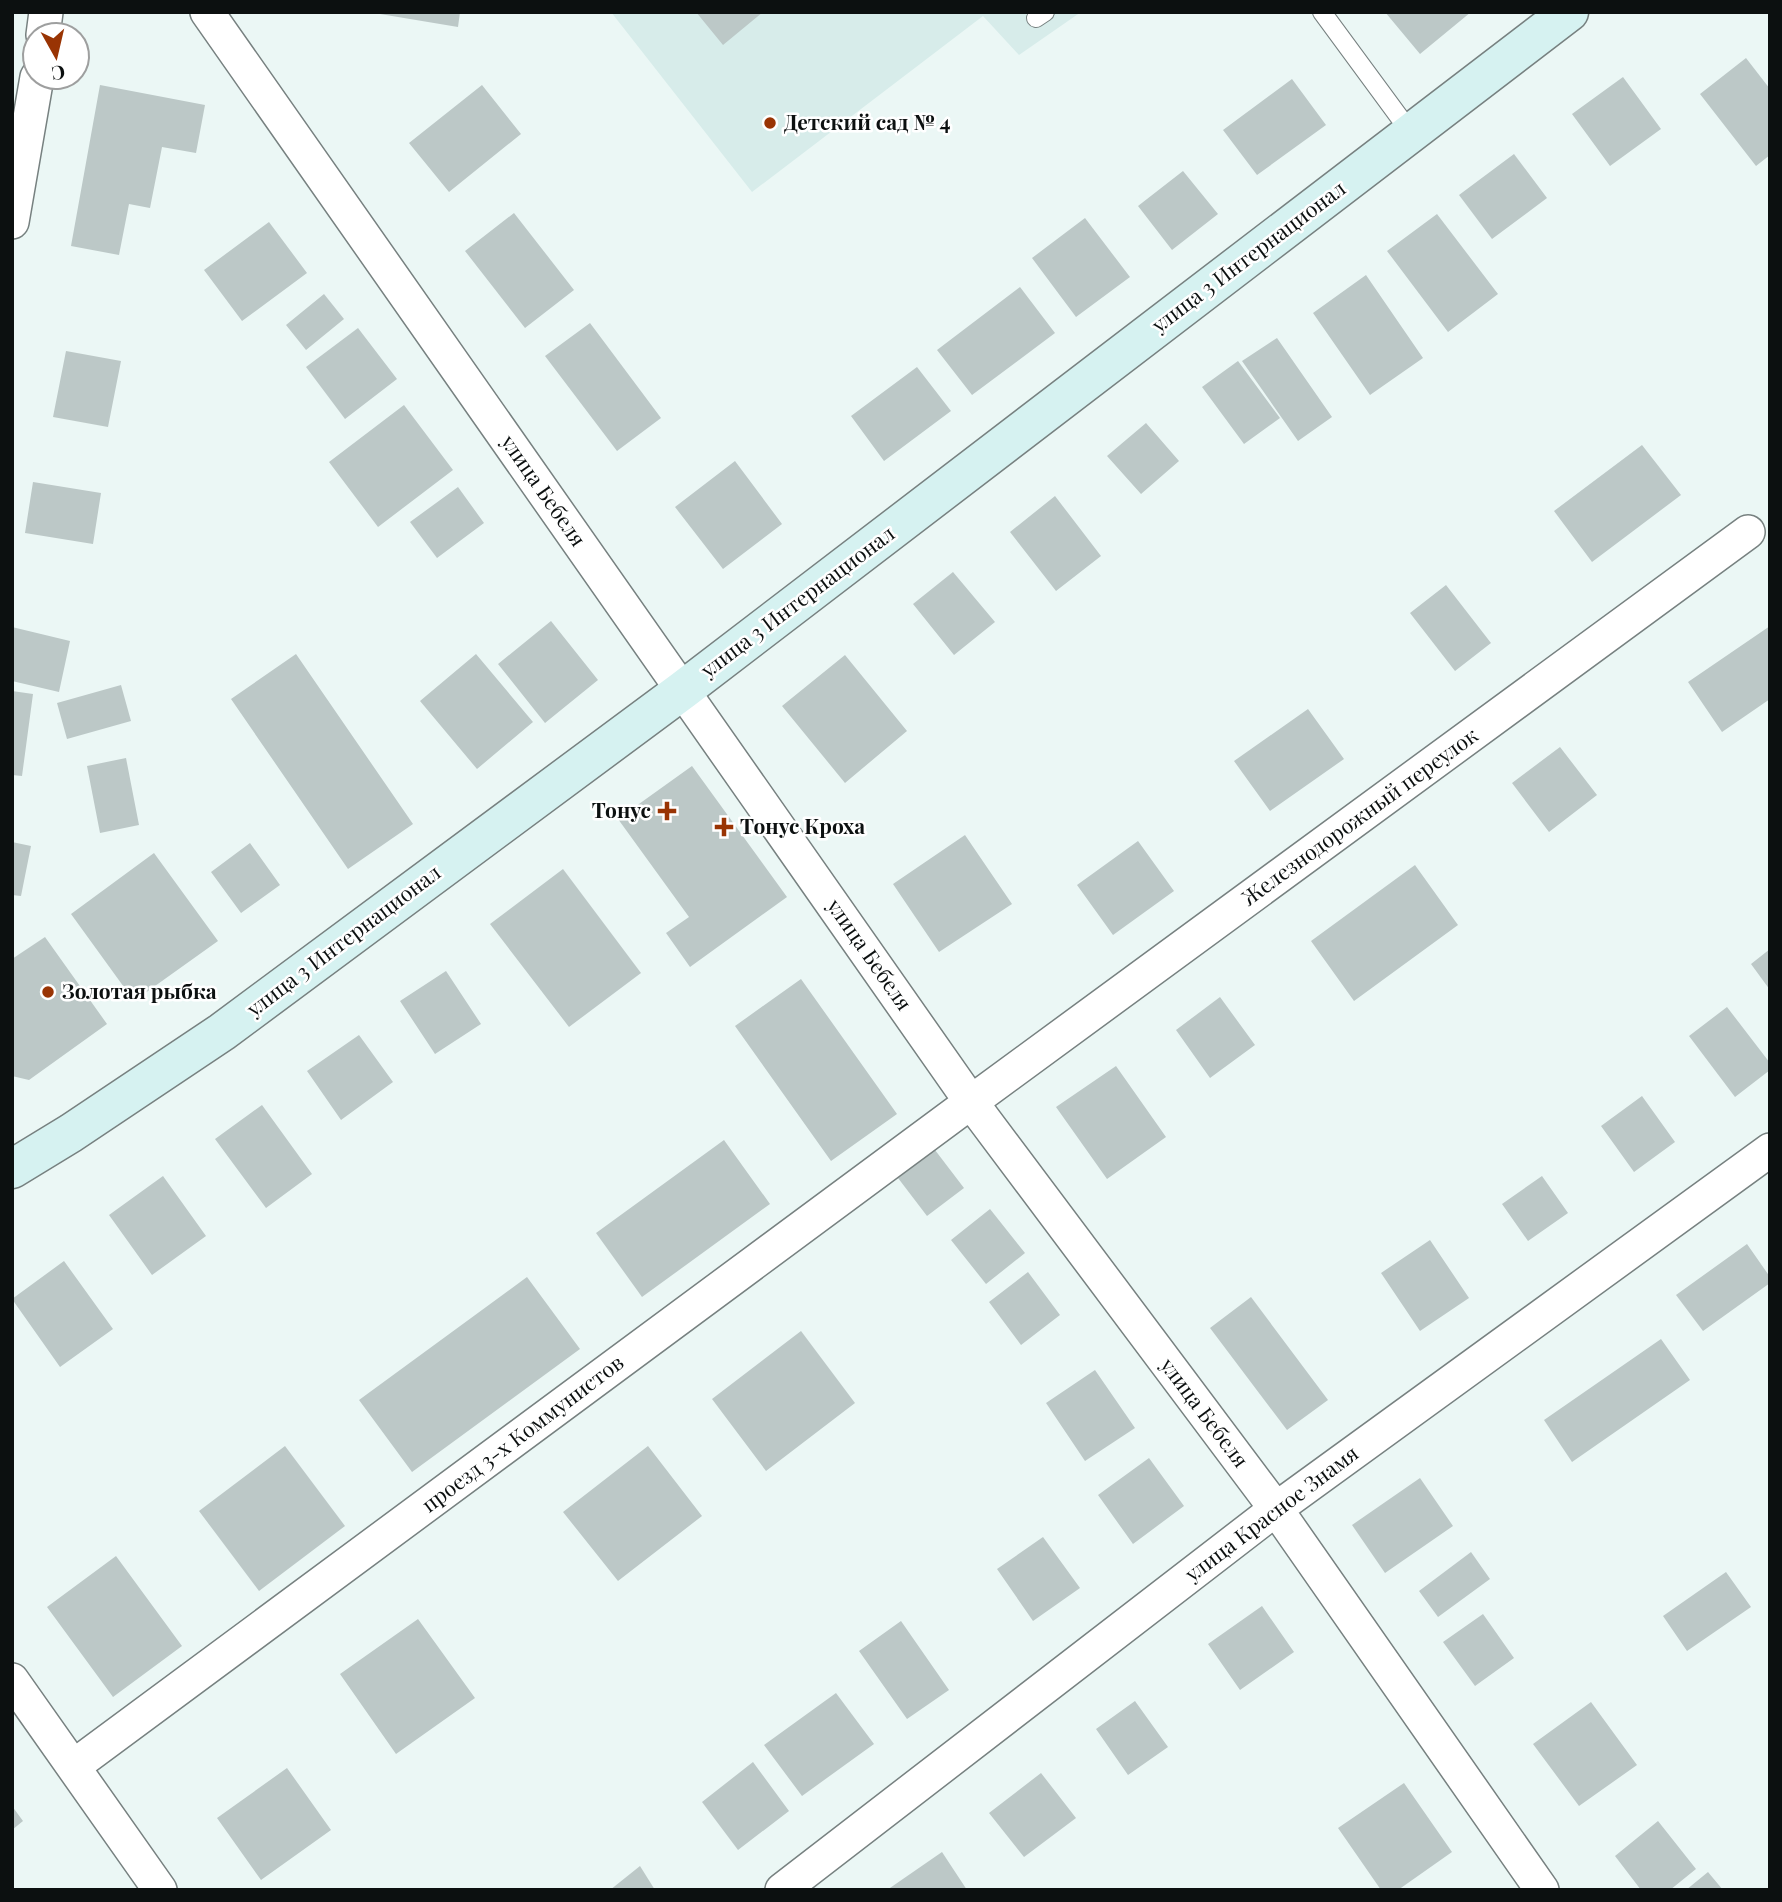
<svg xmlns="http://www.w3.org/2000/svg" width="1782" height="1902" font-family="'Playfair Display',serif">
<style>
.built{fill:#d7ecea}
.building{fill:#bcc8c7}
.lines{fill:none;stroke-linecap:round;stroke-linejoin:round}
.service-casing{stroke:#778180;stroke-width:20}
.minor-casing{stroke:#778180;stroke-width:36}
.secondary-casing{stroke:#778180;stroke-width:41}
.service{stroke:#fff;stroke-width:18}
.minor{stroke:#fff;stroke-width:33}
.secondary{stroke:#d6f2f1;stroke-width:38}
.poi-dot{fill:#993404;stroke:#fff;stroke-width:2.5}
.labels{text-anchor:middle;stroke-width:5;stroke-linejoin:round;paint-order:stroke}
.poi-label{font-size:21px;font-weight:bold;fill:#0c1010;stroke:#fff;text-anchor:start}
.street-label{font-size:21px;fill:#0c1010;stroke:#fff}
</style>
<rect width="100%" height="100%" fill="#ebf7f5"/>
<path class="built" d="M611 12H1081L1019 55 983 16 752 192Z"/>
<path class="building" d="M380 12H460L458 27 380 14Z
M696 12H763L723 45Z
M1385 12H1471L1420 54Z
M1746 58 1770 89V155L1756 166 1700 94Z
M1623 77 1661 129 1610 166 1572 114Z
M1292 79 1326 125 1257 175 1223 130Z
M100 85 205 105 196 153 162 147 150 208 129 204 119 255 71 246Z
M482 85 521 134 449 192 409 143Z
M1514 154 1547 198 1492 239 1459 195Z
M1183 171 1218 214 1172 250 1138 206Z
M514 213 574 290 525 328 465 251Z
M1437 214 1498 294 1448 332 1387 251Z
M1085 218 1130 277 1076 317 1032 258Z
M269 222 307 273 242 321 204 270Z
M1366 275 1423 358 1370 395 1313 313Z
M1020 287 1055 333 972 395 937 350Z
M324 294 344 319 306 350 286 325Z
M590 323 661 418 617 451 545 356Z
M358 328 397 379 345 419 306 367Z
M1277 338 1332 417 1298 441 1242 361Z
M66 351 121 361 108 427 53 417Z
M1238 361 1280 418 1244 444 1202 387Z
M917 367 951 411 884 461 851 416Z
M404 405 453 470 378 527 329 462Z
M1146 423 1179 461 1141 494 1107 456Z
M1642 445 1681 495 1592 562 1554 511Z
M735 461 782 524 723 569 675 507Z
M33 482 101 493 93 544 25 533Z
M458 487 484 523 437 558 410 522Z
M1055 496 1101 556 1056 591 1010 532Z
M953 572 995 622 954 655 913 604Z
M1446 585 1491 643 1455 671 1410 613Z
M551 621 598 680 545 723 498 664Z
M1770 626V699L1722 732 1688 682Z
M12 627 70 641 59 692 12 681Z
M296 654 413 824 348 869 231 699Z
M476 654 533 722 477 769 420 701Z
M845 655 907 731 845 783 782 706Z
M121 685 131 721 67 739 57 703Z
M12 691 33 694 22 776 12 775Z
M1308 709 1344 759 1270 811 1234 761Z
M1560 747 1597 795 1549 832 1512 783Z
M126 758 139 825 100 833 87 766Z
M692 766 787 897 690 967 666 933 689 917 618 819Z
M965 835 1012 904 939 952 893 884Z
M1138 841 1174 891 1113 935 1077 885Z
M12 842 31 846 21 896 12 895Z
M250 843 280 885 241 913 211 872Z
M154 853 218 941 134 1001 71 914Z
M1415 865 1458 925 1354 1001 1311 941Z
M563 869 641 973 569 1027 490 924Z
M45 937 107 1024 29 1080 12 1076V959Z
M1770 949V990L1751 964Z
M446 971 481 1024 435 1054 400 1001Z
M801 979 897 1114 831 1161 735 1026Z
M1220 997 1255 1045 1210 1078 1176 1030Z
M1727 1007 1770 1063V1070L1735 1097 1689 1036Z
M359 1035 393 1082 341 1120 307 1071Z
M1116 1066 1166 1137 1107 1179 1056 1107Z
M1642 1096 1675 1142 1634 1172 1601 1126Z
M262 1105 312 1174 266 1208 215 1139Z
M724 1140 770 1204 642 1297 596 1233Z
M935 1150 964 1188 927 1216 898 1178Z
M163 1176 206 1236 152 1275 109 1215Z
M1542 1176 1568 1213 1528 1241 1502 1204Z
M990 1209 1025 1253 986 1284 951 1240Z
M1430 1240 1469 1298 1420 1331 1381 1273Z
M1747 1244 1770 1277V1283L1703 1331 1676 1295Z
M64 1261 113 1329 60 1367 12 1299Z
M1028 1272 1060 1315 1021 1345 989 1302Z
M527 1277 580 1349 412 1472 359 1400Z
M1251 1297 1328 1400 1287 1430 1210 1328Z
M801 1331 855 1403 766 1471 712 1399Z
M1661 1339 1690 1380 1572 1462 1544 1420Z
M1095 1370 1135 1428 1085 1461 1046 1403Z
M285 1446 345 1526 259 1591 199 1511Z
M648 1446 702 1516 618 1581 563 1512Z
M1149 1458 1184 1506 1133 1544 1098 1495Z
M1420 1478 1453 1526 1385 1573 1352 1525Z
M1043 1537 1080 1588 1033 1621 997 1569Z
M1471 1552 1490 1579 1438 1617 1419 1591Z
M116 1556 182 1646 113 1697 47 1607Z
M1726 1572 1751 1607 1687 1651 1663 1616Z
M1262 1606 1294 1652 1240 1690 1208 1644Z
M1483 1614 1514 1658 1475 1686 1443 1642Z
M418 1619 475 1698 396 1754 340 1674Z
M901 1621 949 1690 907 1719 859 1651Z
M836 1693 874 1744 802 1796 764 1745Z
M1135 1701 1168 1747 1128 1775 1096 1729Z
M1591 1702 1637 1765 1579 1806 1533 1744Z
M753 1762 789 1811 738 1850 702 1802Z
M287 1768 331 1830 261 1880 217 1818Z
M1041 1773 1076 1818 1024 1857 989 1813Z
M1404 1783 1452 1852 1398 1890H1381L1338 1828Z
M12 1806 23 1821 12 1830Z
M1658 1821 1696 1869 1670 1890H1641L1615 1856Z
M942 1852 967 1890H887Z
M640 1866 655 1890H610Z
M1708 1872 1723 1890H1686Z"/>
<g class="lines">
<defs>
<path id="service" d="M1322 12 1411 133
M1036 18 1045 12"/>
<path id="minor" d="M207 12 971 1102 1276 1509 1542 1890
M43 35 46 12
M12 222 37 77
M12 1680 160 1890
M74 1766 971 1102 1748 532
M782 1890 1276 1509 1770 1150"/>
<path id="secondary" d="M12 1169 71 1133 222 1032 683 690 1569 12"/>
</defs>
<use href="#service" class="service-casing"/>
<use href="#minor" class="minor-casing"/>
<use href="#secondary" class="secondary-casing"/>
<use href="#service" class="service"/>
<use href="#minor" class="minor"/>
<use href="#secondary" class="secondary"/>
</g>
<g class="poi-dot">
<circle cx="770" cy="123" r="7"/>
<path d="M663.5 800.5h7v7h7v7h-7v7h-7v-7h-7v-7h7z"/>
<path d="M720.5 816.5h7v7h7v7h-7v7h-7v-7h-7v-7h7z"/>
<circle cx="48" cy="992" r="7"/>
</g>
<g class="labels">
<g class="poi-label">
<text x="784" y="130">Детский сад № 4</text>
<text x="651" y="818" text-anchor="end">Тонус</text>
<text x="740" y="834">Тонус Кроха</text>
<text x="62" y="999">Золотая рыбка</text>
</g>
<g class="street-label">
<text transform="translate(1249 257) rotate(-37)" y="7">улица 3 Интернационал</text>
<text transform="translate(543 491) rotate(55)" y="7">улица Бебеля</text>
<text transform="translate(798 602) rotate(-37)" y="7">улица 3 Интернационал</text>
<text transform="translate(1360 817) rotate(-36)" y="7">Железнодорожный переулок</text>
<text transform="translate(344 941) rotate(-37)" y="7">улица 3 Интернационал</text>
<text transform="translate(869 955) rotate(55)" y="7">улица Бебеля</text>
<text transform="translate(1204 1413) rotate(53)" y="7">улица Бебеля</text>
<text transform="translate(523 1434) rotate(-37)" y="7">проезд 3-х Коммунистов</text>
<text transform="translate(1272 1514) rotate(-37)" y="7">улица Красное Знамя</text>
</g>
</g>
<rect width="1782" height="1902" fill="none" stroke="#0c1010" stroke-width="28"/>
<g transform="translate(56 56) rotate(172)"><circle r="33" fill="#ffffff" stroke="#9e9f9f" stroke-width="2"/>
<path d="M0-5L12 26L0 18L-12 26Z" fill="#993404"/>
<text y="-10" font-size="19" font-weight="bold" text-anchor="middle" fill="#0c1010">С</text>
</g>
</svg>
